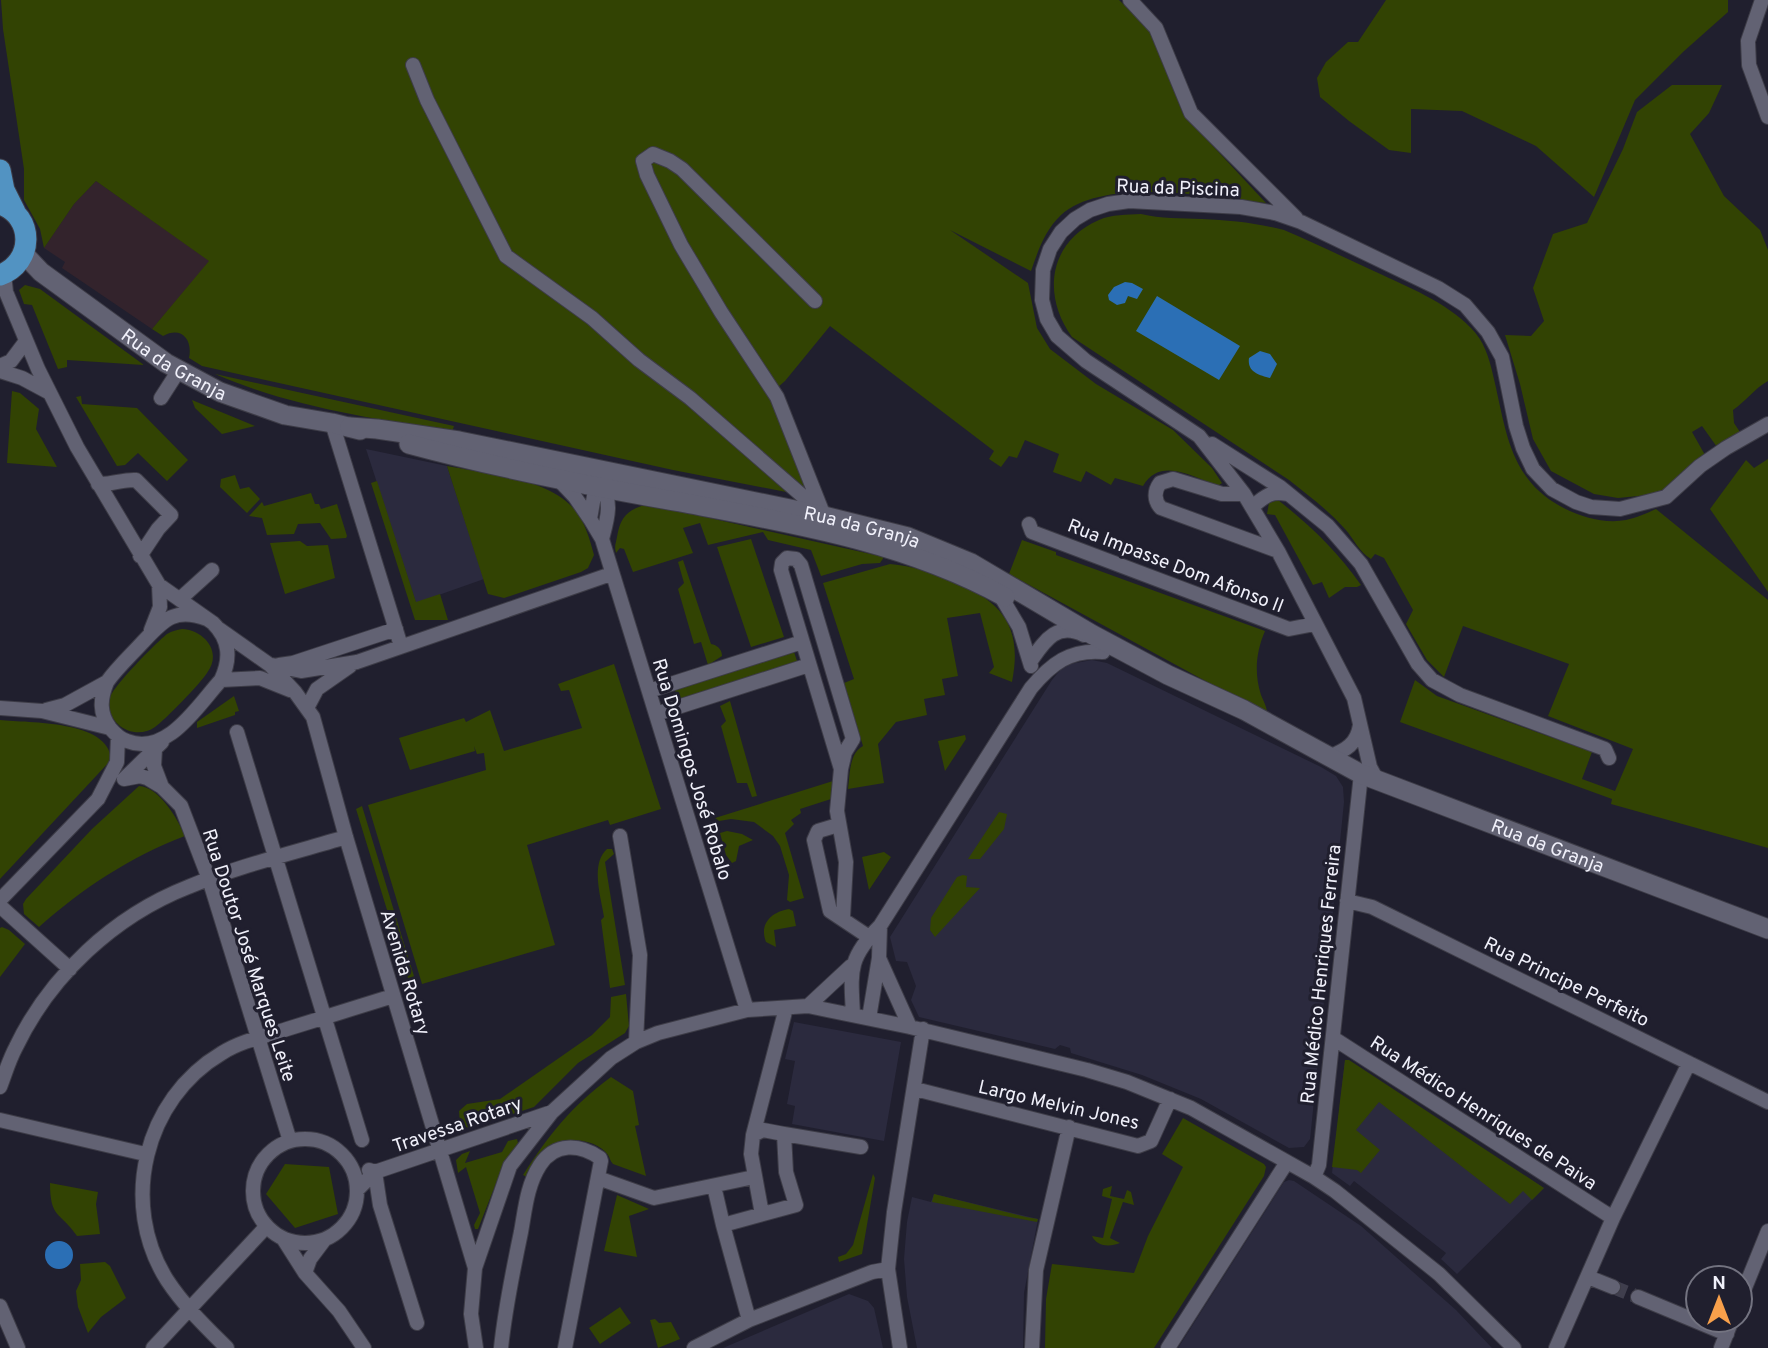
<svg xmlns="http://www.w3.org/2000/svg" width="1768" height="1348" font-family="Overpass,sans-serif">
<style>
.industrial{fill:#33232c}
.built{fill:#2b2a3e}
.green{fill:#324303}
.water{fill:#2b6fb5}
.lines{fill:none;stroke-linecap:round;stroke-linejoin:round}
.street-tunnel{stroke:#3f3e4d;stroke-width:14;stroke-dasharray:14 7;stroke-linecap:butt}
.street-casing{stroke:#3d3c47;stroke-width:16}
.secondary-casing{stroke:#3d3c47;stroke-width:21}
.primary-casing{stroke:#3d3c47;stroke-width:23}
.street{stroke:#626273;stroke-width:14}
.secondary{stroke:#626273;stroke-width:19}
.primary{stroke:#5293c2;stroke-width:21}
.labels{text-anchor:middle;stroke-width:6;stroke-linejoin:round;paint-order:stroke}
.street-label{font-size:19px;fill:#f0f0fa;stroke:#201f2e}
</style>
<rect width="100%" height="100%" fill="#201f2e"/>
<path class="industrial" d="M96 181 210 261 152 329 62 268 65 262 44 248 74 204Z"/>
<path class="built" d="M366 449 447 466 484 579 416 603Z
M1092 660 1107 663 1321 767 1336 776 1343 787 1344 802 1311 1130 1310 1139 1304 1147 1289 1148 1201 1099 1142 1075 1071 1053 1070 1048 1060 1045 1055 1049 919 1017 911 1000 916 986 907 962 896 961 890 937 1052 680 1061 669 1070 664Z
M794 1022 901 1042 884 1141 792 1124 795 1106 787 1104 795 1061 785 1059Z
M1345 1060 1544 1188 1457 1274 1441 1259 1446 1253 1354 1181 1350 1186 1332 1173Z
M1289 1180 1294 1181 1361 1226 1456 1310 1492 1348H1178L1284 1182Z
M934 1194 1038 1219 1024 1293 1023 1348H917L907 1297 904 1259 907 1222 912 1197 931 1202Z
M849 1294 868 1301 874 1308 883 1348H723Z"/>
<path class="green" d="M1 0H1119L1151 31 1183 114 1266 203C1213 197 1104 176 1061 215 1045 230 1038 251 1031 271L950 230 1028 283 1037 328 1050 349 1096 384 1173 430 1212 468 1222 483 1218 486C1194 477 1160 456 1143 486L1115 478 1111 485 1086 471 1081 482 1053 472 1059 454 1025 440 1017 458 1009 456 1001 467 989 459 994 451 830 326 785 381 770 394 812 497 673 470 202 366 189 358C193 339 181 326 163 336L152 329 209 261 96 181 74 204 44 248 40 229 24 200V169L3 29Z
M1386 0H1728V12L1683 52 1635 100 1594 197 1536 146 1462 111 1411 109V153L1389 150 1349 121 1320 97 1317 78 1326 62 1348 42H1358Z
M1672 85H1722L1709 113 1690 134 1724 196 1760 230 1768 250V381C1755 388 1745 402 1733 410L1734 423 1740 432 1717 447 1702 426 1692 432 1705 455 1658 494 1618 498 1594 494 1551 471 1533 439 1520 384 1505 335 1531 336 1544 321 1533 288 1553 234 1587 223 1623 149 1637 112Z
M1141 214C1161 219 1181 218 1202 219 1229 220 1257 223 1284 230 1315 243 1345 258 1376 272 1408 287 1446 302 1471 328 1484 341 1489 357 1493 375 1506 428 1508 477 1560 506 1579 517 1605 524 1626 520 1636 518 1647 513 1656 509L1768 600V848L1611 804 1612 799 1400 722 1415 680 1437 696 1592 752 1582 779 1615 791 1633 749 1548 716 1569 664 1463 626 1444 677 1427 660 1406 624 1413 610 1384 558 1375 554 1371 559C1359 552 1354 539 1345 529 1328 510 1309 496 1289 480L1072 337C1042 296 1048 242 1099 220 1112 214 1127 215 1141 214Z
M25 285 40 289 144 365 67 360V367L58 369 32 305 24 304 19 290Z
M215 374 454 426 452 432C372 418 291 407 215 374Z
M12 391 20 393 39 409 36 429 57 467 7 463Z
M81 396 82 404 137 408 188 460 167 481 138 453 125 465 117 466 76 397Z
M192 400 255 426 222 434 195 408Z
M1768 459V592L1710 509 1746 460 1754 468Z
M447 466C486 474 548 477 575 510 585 522 590 540 594 555L588 568 581 572 504 598 488 594Z
M235 475 240 489 249 487 260 499 247 513 220 487 221 479Z
M377 481 416 602 440 594 448 620H415L371 483Z
M311 493 315 504H319L321 509 337 504 347 536 346 538 331 539 320 523 298 524 294 534 267 535 262 518 249 516 262 502 264 506Z
M1278 500C1310 525 1338 552 1361 585L1357 587H1345L1329 598 1322 582 1313 585 1275 515 1267 514 1269 503Z
M645 505 665 508 884 557 880 563 862 564 821 576 811 550 768 540 763 532 708 545 700 523 683 528 693 553 633 572 624 549 620 548 616 553C614 546 616 543 617 537 620 518 627 510 645 505Z
M751 539 784 637 751 647 717 547Z
M1022 540 1056 552V555L1265 631C1256 652 1254 673 1261 695 1263 700 1266 705 1267 711L1211 684 1009 574Z
M300 541 307 546 328 545 335 578 285 594 270 543Z
M683 560 711 644C717 645 722 649 722 656L708 665 701 642 694 644 678 589 684 583 678 562Z
M890 564C913 566 931 572 953 581 1002 602 1023 626 1012 682L989 673 994 667 980 613 947 618 958 676 942 679 945 695 924 699 927 715 896 722 878 744 884 783 848 789C850 775 849 753 863 746L844 683 854 679 823 583Z
M182 629C204 630 223 652 207 673 199 685 166 719 155 727 134 742 104 723 110 698 112 687 157 642 167 634 172 631 177 630 182 629Z
M794 652 798 664 678 702 675 690Z
M614 664 661 809 610 825 608 820 527 845 555 945 422 984 368 805 486 770 484 753 477 754 474 746 475 751 410 770 399 738 464 718 466 722 490 710 504 751 582 728 569 690 561 691 558 684Z
M234 696 239 711 235 712V715L197 728V722Z
M730 701 757 796 752 797 747 783H737L721 726 726 721 720 706Z
M0 720C29 723 110 720 111 760L0 879Z
M965 735 966 739 945 771 938 741Z
M833 781 831 799 800 809 801 813 791 820 794 824 785 833 804 898 790 902 787 900 789 875 780 846 773 836 754 822 731 819 719 821 715 818Z
M139 786C159 787 178 819 185 836 130 857 83 888 39 927L24 914 23 904 26 899 92 829Z
M362 806 417 986 411 988 356 809Z
M999 812 1007 814 1004 829 980 859H968Z
M727 831 742 834 753 840 739 846 736 861 732 863 726 855 720 833Z
M607 849H612L614 854 605 862 625 985 610 988 601 920 604 917C601 897 590 864 607 849Z
M884 852 891 857 869 890 862 857Z
M963 875 967 876 966 887 980 888 935 937 930 930 931 918 957 877Z
M789 909 793 911 796 926 774 930 776 947 766 942C759 924 771 912 789 909Z
M2 927 9 930 25 944 0 977V928Z
M626 994 629 1026 625 1033 578 1063 534 1107 469 1128 460 1125 459 1111 467 1104 500 1099 592 1035 610 1017 611 997Z
M1345 1060H1349L1544 1188 1532 1200 1523 1191 1510 1204 1379 1102 1356 1130 1380 1150 1361 1173 1357 1170 1332 1167Z
M611 1077 633 1091 639 1125 635 1126 646 1176 613 1164C610 1161 610 1158 608 1155 595 1137 556 1134 542 1153 537 1160 533 1170 529 1178L523 1175C550 1133 571 1107 611 1077Z
M1183 1118 1264 1164 1266 1167 1264 1176 1154 1348H1045L1046 1299 1052 1264 1134 1273 1148 1236 1183 1167 1162 1154Z
M517 1139 518 1143 500 1173 478 1229H475L474 1225 480 1213 466 1167 458 1173 456 1160 462 1154 470 1151 465 1163 502 1152 508 1141Z
M285 1164 329 1167 338 1214 295 1228 266 1194Z
M873 1174 875 1178 862 1254 839 1262 838 1257 846 1254 853 1245Z
M50 1183 98 1192 96 1204 100 1234 77 1236C60 1211 50 1219 50 1183Z
M1112 1186 1110 1196 1124 1199 1127 1190 1131 1192 1134 1205 1123 1202 1110 1238 1120 1243C1110 1247 1097 1247 1092 1236L1103 1238 1112 1199 1102 1196 1103 1189Z
M934 1194 1026 1217 1038 1219 1037 1222 932 1202Z
M617 1195 649 1209 629 1216 637 1257 604 1251Z
M105 1262 110 1266 126 1298 101 1317 88 1333 78 1307 76 1291 81 1280 80 1264Z
M620 1307 631 1323 600 1344 589 1328Z
M655 1319 659 1323 671 1322 680 1339 658 1348 650 1320Z"/>
<path class="water" d="M1125 282 1132 283 1143 289 1137 299 1128 296 1125 303 1117 305 1109 300 1108 295 1114 287Z
M1157 296 1240 346 1219 380 1136 331Z
M1260 351 1270 354 1277 364 1270 378C1259 375 1247 372 1249 358Z
M45 1255a14 14 0 1 1 28 0a14 14 0 1 1-28 0Z"/>
<g class="lines">
<path class="street-tunnel" d="M1613 1287 1638 1297"/>
<defs>
<path id="street" d="M1130 0 1156 28 1191 113 1296 218
M1762 0 1748 41 1749 65 1768 117
M413 65 427 100 506 256 592 318 639 360 690 398 821 512
M4 274 6 292 38 369 77 447 159 585 160 607 151 630
M815 301 682 169 670 161 653 154 643 161 647 175 681 245 721 312 777 397 824 516
M0 366 11 361 26 341
M0 371 22 378 50 393
M161 398 179 370
M332 423 401 646
M1212 444 1280 487 1328 526 1361 564 1418 664 1432 680 1460 695 1605 749 1609 758
M557 478 575 497 590 519
M98 484C112 485 123 479 136 480L171 515 158 529 140 556
M601 484C613 502 607 520 602 539
M609 484 594 496 590 519 602 539 747 1010
M1244 494H1222L1173 479 1160 483C1154 491 1154 501 1161 508L1278 551
M1252 507C1264 497 1271 490 1287 494
M1029 524 1032 532 1289 629 1315 624
M159 585 213 623C230 640 231 659 221 680 198 705 167 757 127 741 121 739 115 734 110 728 99 713 100 699 107 682 117 668 129 657 141 644 162 622 173 606 207 619
M1000 595 1019 627 1031 666
M180 599 212 570
M219 629 270 665 295 692 313 717 346 837 475 1268
M1030 662C1044 642 1056 621 1084 635
M272 665 301 671 357 662 611 574
M279 665 293 663 396 629
M221 680 260 678 290 690
M649 691 802 642
M0 708 42 711 110 728
M307 708 317 689 350 666
M46 710 65 705 107 682
M656 714 809 665
M237 732 362 1140
M155 749 154 766 162 787
M1329 757C1346 750 1357 744 1360 725
M841 769 781 570 782 563 787 558 796 559 801 565 853 739 845 752 841 769 837 811 846 862 843 917
M124 779 140 776 147 778 162 787 181 806 209 879 290 1141
M124 779 162 742
M1377 780 1370 767 1354 698 1278 551 1244 494 1199 436 1086 361 1057 336 1047 319 1042 300 1043 270 1050 249 1061 232 1075 219 1090 210 1108 204 1129 201 1241 207 1275 213 1301 222 1438 288 1465 305 1488 332 1502 357 1516 426 1523 448 1533 469 1552 489 1576 502 1591 507 1620 509 1666 497 1700 466 1726 448 1768 424
M838 825 818 831 814 840 830 911 869 937
M620 836 640 955 636 1042
M0 900 98 799 117 762 118 736
M1347 901 1372 907 1768 1102
M0 906 70 969
M880 926 879 958 910 1027
M808 1006 851 966
M853 1015C851 972 847 959 880 926L1031 688C1051 664 1070 649 1103 652
M869 1018 879 958
M1333 1038 1613 1218
M0 1087C5 1074 9 1060 16 1047 50 976 114 916 188 887 238 866 293 853 346 837
M915 1089 1138 1146 1151 1141 1170 1099
M0 1120 145 1154
M784 1134 861 1147
M753 1135 786 1008
M253 1191a52 52 0 1 1 104 0a52 52 0 1 1-104 0Z
M369 1170 375 1172 380 1205 417 1323
M1314 1177 1319 1165 1361 774
M598 1178 654 1198 754 1177
M714 1186 723 1225
M357 1190 375 1172 552 1112
M325 1239 310 1259 305 1273 339 1311 364 1348
M284 1240 305 1273
M1588 1277 1613 1287
M1638 1297 1727 1334
M1740 1300 1768 1231
M0 1306 18 1348
M749 1320 723 1225 796 1205 786 1172 784 1134 763 1130 753 1135 751 1154 762 1214
M153 1348 266 1227
M227 1348C206 1327 184 1306 167 1280 119 1204 144 1099 222 1053 241 1041 265 1036 287 1029 322 1018 358 1007 393 996
M476 1348 471 1314 475 1268 510 1166 552 1112 611 1058 636 1042 658 1033 747 1010 808 1006 910 1027 1087 1070 1127 1082 1191 1108 1314 1177 1335 1191 1439 1274 1514 1348
M501 1348C505 1309 513 1270 521 1232 525 1210 527 1185 540 1165 555 1142 580 1144 600 1158L601 1161 565 1348
M694 1348 749 1320 872 1272 888 1269
M900 1348 888 1269 894 1212 923 1029
M1032 1348 1036 1270 1069 1127
M1168 1348 1287 1162
M1556 1348 1613 1218 1689 1063
M1721 1348 1732 1320"/>
<g id="secondary">
<path id="s1" d="M24 254 41 272 166 363 220 392 285 415 332 423 360 430"/>
<path id="s2" d="M350 427 377 429 459 441 824 516 908 537 971 563 1093 635 1168 675 1244 710 1361 774 1768 929"/>
<path d="M409 444C498 468 589 486 680 502 791 523 906 542 1005 597"/>
</g>
<path id="primary" d="M0 170 4 190 15 212
M0 204C35 216 34 263 0 275"/>
</defs>
<use href="#street" class="street-casing"/>
<use href="#secondary" class="secondary-casing"/>
<use href="#primary" class="primary-casing"/>
<use href="#street" class="street"/>
<use href="#secondary" class="secondary"/>
<use href="#primary" class="primary"/>
</g>
<g class="labels">
<g class="street-label">
<text transform="translate(1178 187) rotate(2)" y="7">Rua da Piscina</text>
<text dy="7" stroke="none"><textPath href="#s1" startOffset="187">Rua da Granja</textPath></text>
<text dy="7" stroke="none"><textPath href="#s2" startOffset="522">Rua da Granja</textPath></text>
<text transform="translate(1176 565) rotate(21)" y="7">Rua Impasse Dom Afonso II</text>
<text transform="translate(693 769) rotate(73)" y="7">Rua Domingos José Robalo</text>
<text dy="7" stroke="none"><textPath href="#s2" startOffset="1281">Rua da Granja</textPath></text>
<text transform="translate(250 955) rotate(72)" y="7">Rua Doutor José Marques Leite</text>
<text transform="translate(406 972) rotate(73)" y="7">Avenida Rotary</text>
<text transform="translate(1320 974) rotate(-84)" y="7">Rua Médico Henriques Ferreira</text>
<text transform="translate(1567 981) rotate(26)" y="7">Rua Principe Perfeito</text>
<text transform="translate(1059 1104) rotate(13)" y="7">Largo Melvin Jones</text>
<text transform="translate(1484 1112) rotate(33)" y="7">Rua Médico Henriques de Paiva</text>
<text transform="translate(457 1124) rotate(-19)" y="7">Travessa Rotary</text>
</g>
</g>
<g transform="translate(1719 1299)"><circle r="33" fill="#201f2e" stroke="#737380" stroke-width="2"/>
<path d="M0-5L12 26L0 18L-12 26Z" fill="#f8a04b"/>
<text y="-10" font-size="19" font-weight="bold" text-anchor="middle" fill="#f0f0fa">N</text>
</g>
</svg>
